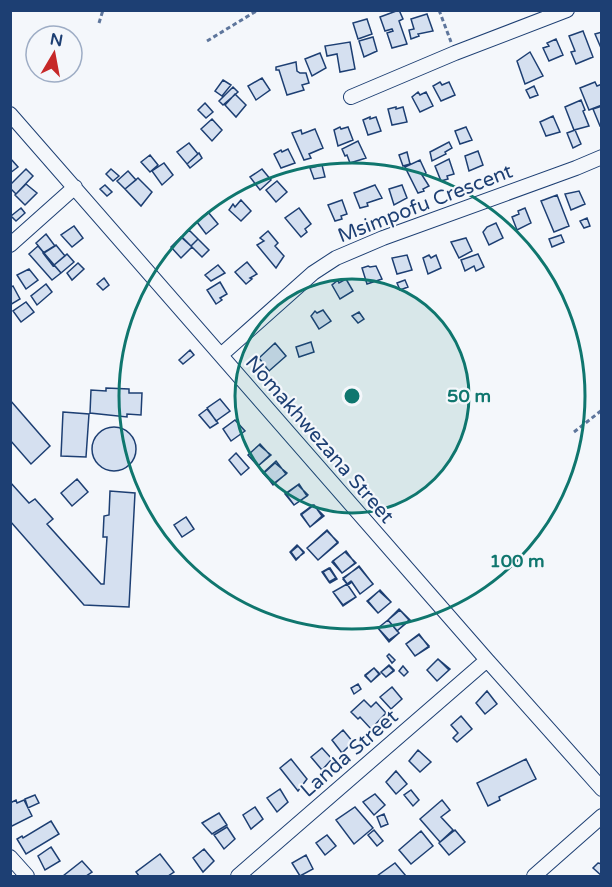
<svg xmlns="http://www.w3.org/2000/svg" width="612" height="887" font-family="'Varela Round',sans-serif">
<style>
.building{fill:#d5e0f0;stroke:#1d3f73;stroke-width:1.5}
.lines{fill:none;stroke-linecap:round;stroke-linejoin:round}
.minor-casing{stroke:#1d3f73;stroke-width:16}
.path{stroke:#5e769c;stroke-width:3;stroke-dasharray:4.5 3;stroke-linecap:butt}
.minor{stroke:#f4f7fb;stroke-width:14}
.ring{fill:none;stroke:#0f766e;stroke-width:3}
.labels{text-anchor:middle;stroke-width:4.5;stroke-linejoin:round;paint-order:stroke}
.street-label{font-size:20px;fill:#1d3f73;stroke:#f4f7fb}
.centre{fill:#0f766e;stroke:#f4f7fb;stroke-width:3}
.ring-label{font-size:18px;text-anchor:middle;font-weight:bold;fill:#0f766e;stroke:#f4f7fb;stroke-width:4.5;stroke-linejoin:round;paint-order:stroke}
</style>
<rect width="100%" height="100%" fill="#f4f7fb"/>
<path class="building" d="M399 10 403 19 399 21 407 44 392 48 387 33 393 31 392 29 385 31 380 17Z
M427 14 433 31 418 34 419 36 411 39 409 30 414 29 411 19Z
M367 19 372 34 358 39 353 23Z
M583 31 593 57 576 64 571 52 575 51 569 36Z
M602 32V47L601 48 595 34Z
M373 37 377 51 364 57 359 41Z
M556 39 563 55 549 61 543 48 549 46 547 43Z
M350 42 355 69 340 72 337 54 327 56 325 46Z
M530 52 543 76 525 84 517 61Z
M320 53 326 68 312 76 305 59Z
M296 62 297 71 300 73H306L309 83 302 85 304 90 287 95 279 70H276V67Z
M262 78 270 90 256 100 248 86Z
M223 80 231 85 222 96 215 91Z
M440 82 442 85 449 82 455 95 441 101 433 86Z
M595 82 597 86 602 84V105L589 110 580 88Z
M534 86 538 95 530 98 526 90Z
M233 87 238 92 223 105 219 101Z
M418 92 420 95 426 92 433 106 420 112 412 97Z
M235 94 246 105 236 117 225 105Z
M581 100 585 110 583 111 589 126 574 130 565 107Z
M205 103 213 112 206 118 198 110Z
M602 106V125L600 126 593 109Z
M396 107V109L403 107 407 122 392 125 388 109Z
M553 116 560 132 546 136 540 122Z
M370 117V119L376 117 381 131 368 135 363 120Z
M212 119 222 130 212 141 201 129Z
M340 127 341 129 348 127 353 140 338 146 334 130Z
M466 127 472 140 460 144 455 131Z
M315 129 323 148 309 154 311 158 304 160 292 133 301 130 302 134Z
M575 130 581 144 573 148 567 133Z
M358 141 366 158 350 163 347 155 345 156 342 149Z
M449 142 452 148 445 152 446 154 432 161 430 152Z
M189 143 198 154 187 164 177 152Z
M288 149 295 163 281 168 274 154 281 150 282 152Z
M478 151 483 165 469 171 465 156Z
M407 152 410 164 403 166 399 155Z
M199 153 202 158 190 168 187 164Z
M150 155 158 165 150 172 141 162Z
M10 158 18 167 10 173Z
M449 159 454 174 447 176 448 179 441 181 435 166Z
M420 160 426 173 422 175 429 186 423 189 424 191 418 193 405 167Z
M164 163 173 175 162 185 152 171Z
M322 165 325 177 314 179 310 168Z
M26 169 33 176 16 194 10 188V185Z
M111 169 119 176 113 181 106 174Z
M262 169 271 180 260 190 250 177Z
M128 171 136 180 125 189 117 181Z
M138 178 152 192 141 206 125 189Z
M277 181 287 192 276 202 266 190Z
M26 184 37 193 25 205 15 195Z
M105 185 112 192 107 196 100 189Z
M375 185 382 198 367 203 368 206 360 208 354 193Z
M402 185 407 198 394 205 389 189Z
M579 191 585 204 571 210 565 194Z
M557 195 569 226 554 232 541 201Z
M241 200 251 211 241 221 229 210 233 204 235 207Z
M342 200 347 214 341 216 342 219 335 221 328 205Z
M21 208 25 213 16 221 11 216Z
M299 208 311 224 305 229 307 232 301 237 285 218Z
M525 208 531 223 517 230 512 217 519 214 518 211Z
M208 212 218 224 206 234 197 222Z
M587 218 590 226 584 228 580 221Z
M496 223 503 238 489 245 483 232 487 227Z
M74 226 83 238 72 247 61 235Z
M189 230 198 239 191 246 182 237Z
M268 231 278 243 275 246 284 256 276 268 257 245 264 241 260 238Z
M46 234 55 246 44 253 36 243Z
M561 235 564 242 552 247 549 239Z
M181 237 192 247 181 258 171 247Z
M466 238 472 251 459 258 451 242Z
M198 239 209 250 202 257 191 246Z
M56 245 65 256 53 266 43 253Z
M38 246 61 273 52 280 29 254Z
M67 254 74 262 61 273 54 265Z
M478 254 484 267 476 271 474 266 465 271 461 260Z
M407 255 412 270 397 274 392 258Z
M429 255 431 258 436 255 441 268 428 274 423 258Z
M247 262 257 274 250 278 252 279 246 284 235 272Z
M78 263 84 269 72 280 67 273Z
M218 265 225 273 211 281 205 275Z
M368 266 370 267 376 266 382 279 367 284 362 268Z
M29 269 38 280 26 289 17 275Z
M104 278 109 285 103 290 97 284Z
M346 279 353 291 340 299 332 285 338 280 339 283Z
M405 280 408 287 400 290 397 283Z
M220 282 227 294 220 298 222 300 216 304 207 290Z
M46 284 52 292 37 305 31 296Z
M13 286 20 299 10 305V288Z
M26 302 34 312 21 322 13 311Z
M323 310 331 321 319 329 311 316 315 311 317 313Z
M359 312 364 319 358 323 352 316Z
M311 342 314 352 299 357 296 347Z
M275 343 286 356 269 371 259 358Z
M190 350 194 355 183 364 179 360Z
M106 388 129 389V393H142L141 415 127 414V417L90 413 91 390 106 391Z
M220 399 230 411 216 421 207 408Z
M10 400 50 446 31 464 10 440Z
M207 409 218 423 210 428 199 415Z
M63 412 89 414 86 457 61 456Z
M235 420 245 431 231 441 223 429Z
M92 449a22 22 0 1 1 44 0a22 22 0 1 1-44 0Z
M260 444 270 455 258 466 248 455Z
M259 445 271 455 258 466 248 455Z
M236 453 249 468 241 475 229 460Z
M276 461 286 474 273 484 263 473Z
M275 463 287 473 273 485 264 473Z
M77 479 88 492 72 506 61 493Z
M10 482 29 503 35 499 53 519 47 524 101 584H104L107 537H103L104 516 109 515 110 491 135 493 129 607 84 605 10 521Z
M299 484 307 496 294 505 285 494Z
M298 485 308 495 294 505 286 494Z
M313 505 324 516 310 527 301 514Z
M314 505 322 516 310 527 301 515Z
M186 517 194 529 182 537 174 525Z
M327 530 338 543 318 560 307 548Z
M327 531 338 542 318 560 307 548Z
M297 545 304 552 296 560 290 552Z
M298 546 304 553 296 559 291 552Z
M346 551 355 563 342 573 332 562Z
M345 552 356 563 342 573 333 561Z
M359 566 373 584 360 594 351 581 347 584 343 579Z
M359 567 373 584 360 594 352 582 348 585 343 578Z
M329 568 336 578 329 582 322 572Z
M330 568 337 579 330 583 323 572Z
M347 584 356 597 343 606 333 592Z
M347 584 356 597 343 605 333 592Z
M380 590 391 602 378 613 368 601Z
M379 591 391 602 378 613 367 601Z
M399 609 409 620 397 631 388 620Z
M400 610 410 620 397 631 388 620Z
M388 620 399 633 389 642 378 628Z
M388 620 399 633 389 640 378 628Z
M419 634 429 647 415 656 406 644Z
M419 635 429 646 415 656 406 644Z
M389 654 395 660 392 663 387 656Z
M438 659 450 669 437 681 427 670Z
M438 659 449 670 437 681 427 670Z
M389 665 394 670 386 677 381 672Z
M389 666 394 671 386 677 381 672Z
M403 666 408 672 404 676 399 671Z
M374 668 380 674 371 682 365 676Z
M374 668 379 674 371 682 365 675Z
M358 684 361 689 354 694 351 688Z
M392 687 402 699 391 709 380 697Z
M487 691 497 704 485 714 476 703Z
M364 700 371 707 376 702 386 713 371 729 360 717 358 719 351 712Z
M461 716 472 729 457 742 453 738 458 733 451 725Z
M343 730 353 742 342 753 332 740Z
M322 748 332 759 322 770 311 757Z
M418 750 431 762 420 772 409 761Z
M291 759 307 779 298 791 280 768Z
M526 759 536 779 499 797 500 800 488 806 477 783Z
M396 771 407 784 396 794 386 782Z
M280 789 288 802 277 812 267 798Z
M411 790 419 800 413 806 404 795Z
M375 794 385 805 374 815 363 802Z
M35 795 39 803 28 808 25 799Z
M16 800 17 803 24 800 32 816 10 827V803Z
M442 800 450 810 441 817 453 830 440 842 420 819Z
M255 807 263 819 251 829 243 815Z
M355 807 373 828 354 844 336 820Z
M219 813 227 825 212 834 202 823Z
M384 814 388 824 381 827 377 817Z
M51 821 59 834 26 854 17 839 22 836 23 838Z
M227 827 235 839 224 849 214 835Z
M374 830 383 841 377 846 368 835Z
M455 830 465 842 449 855 439 843Z
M421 831 433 846 411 864 399 850Z
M327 835 336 846 325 855 316 843Z
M51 847 60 861 45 870 38 856Z
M204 849 214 861 203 872 193 858Z
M160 854 174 872 168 876H139L136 872Z
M306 855 313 869 300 876 292 863Z
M82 861 92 872 86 876H63Z
M395 863 406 876H377Z
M598 863 602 864V876L593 868Z"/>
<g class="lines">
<defs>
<path id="minor" d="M351 97 455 53 567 10
M10 114 487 660 602 789
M10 245 75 187
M221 355 313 273 336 258 383 238 576 168 602 157
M10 857 27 876
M238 876 487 660
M534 876 602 816"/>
</defs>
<use href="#minor" class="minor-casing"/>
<path class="path" d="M439 10 451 42
M99 23 103 10
M207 41 258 10
M574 432 602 410"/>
<use href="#minor" class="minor"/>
</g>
<circle cx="352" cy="396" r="117" fill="#0f766e" fill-opacity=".12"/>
<g class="ring">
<circle cx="352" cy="396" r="117"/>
<circle cx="352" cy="396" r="233"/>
</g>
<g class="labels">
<g class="street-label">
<text transform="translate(425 203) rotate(-21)" y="7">Msimpofu Crescent</text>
<text transform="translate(320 439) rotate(49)" y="7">Nomakhwezana Street</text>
<text transform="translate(349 753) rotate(-41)" y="7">Landa Street</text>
</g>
</g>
<circle cx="352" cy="396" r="9" class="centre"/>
<g class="ring-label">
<text x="469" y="402">50 m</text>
<text x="517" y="567">100 m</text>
</g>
<rect width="612" height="887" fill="none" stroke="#1d3f73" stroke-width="24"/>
<g transform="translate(54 54) rotate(10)"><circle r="28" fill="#f4f7fb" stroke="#9eadc5" stroke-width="1.5"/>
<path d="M0-4.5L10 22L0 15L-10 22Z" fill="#c62828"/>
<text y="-9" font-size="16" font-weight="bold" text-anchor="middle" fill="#1d3f73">N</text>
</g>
</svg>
